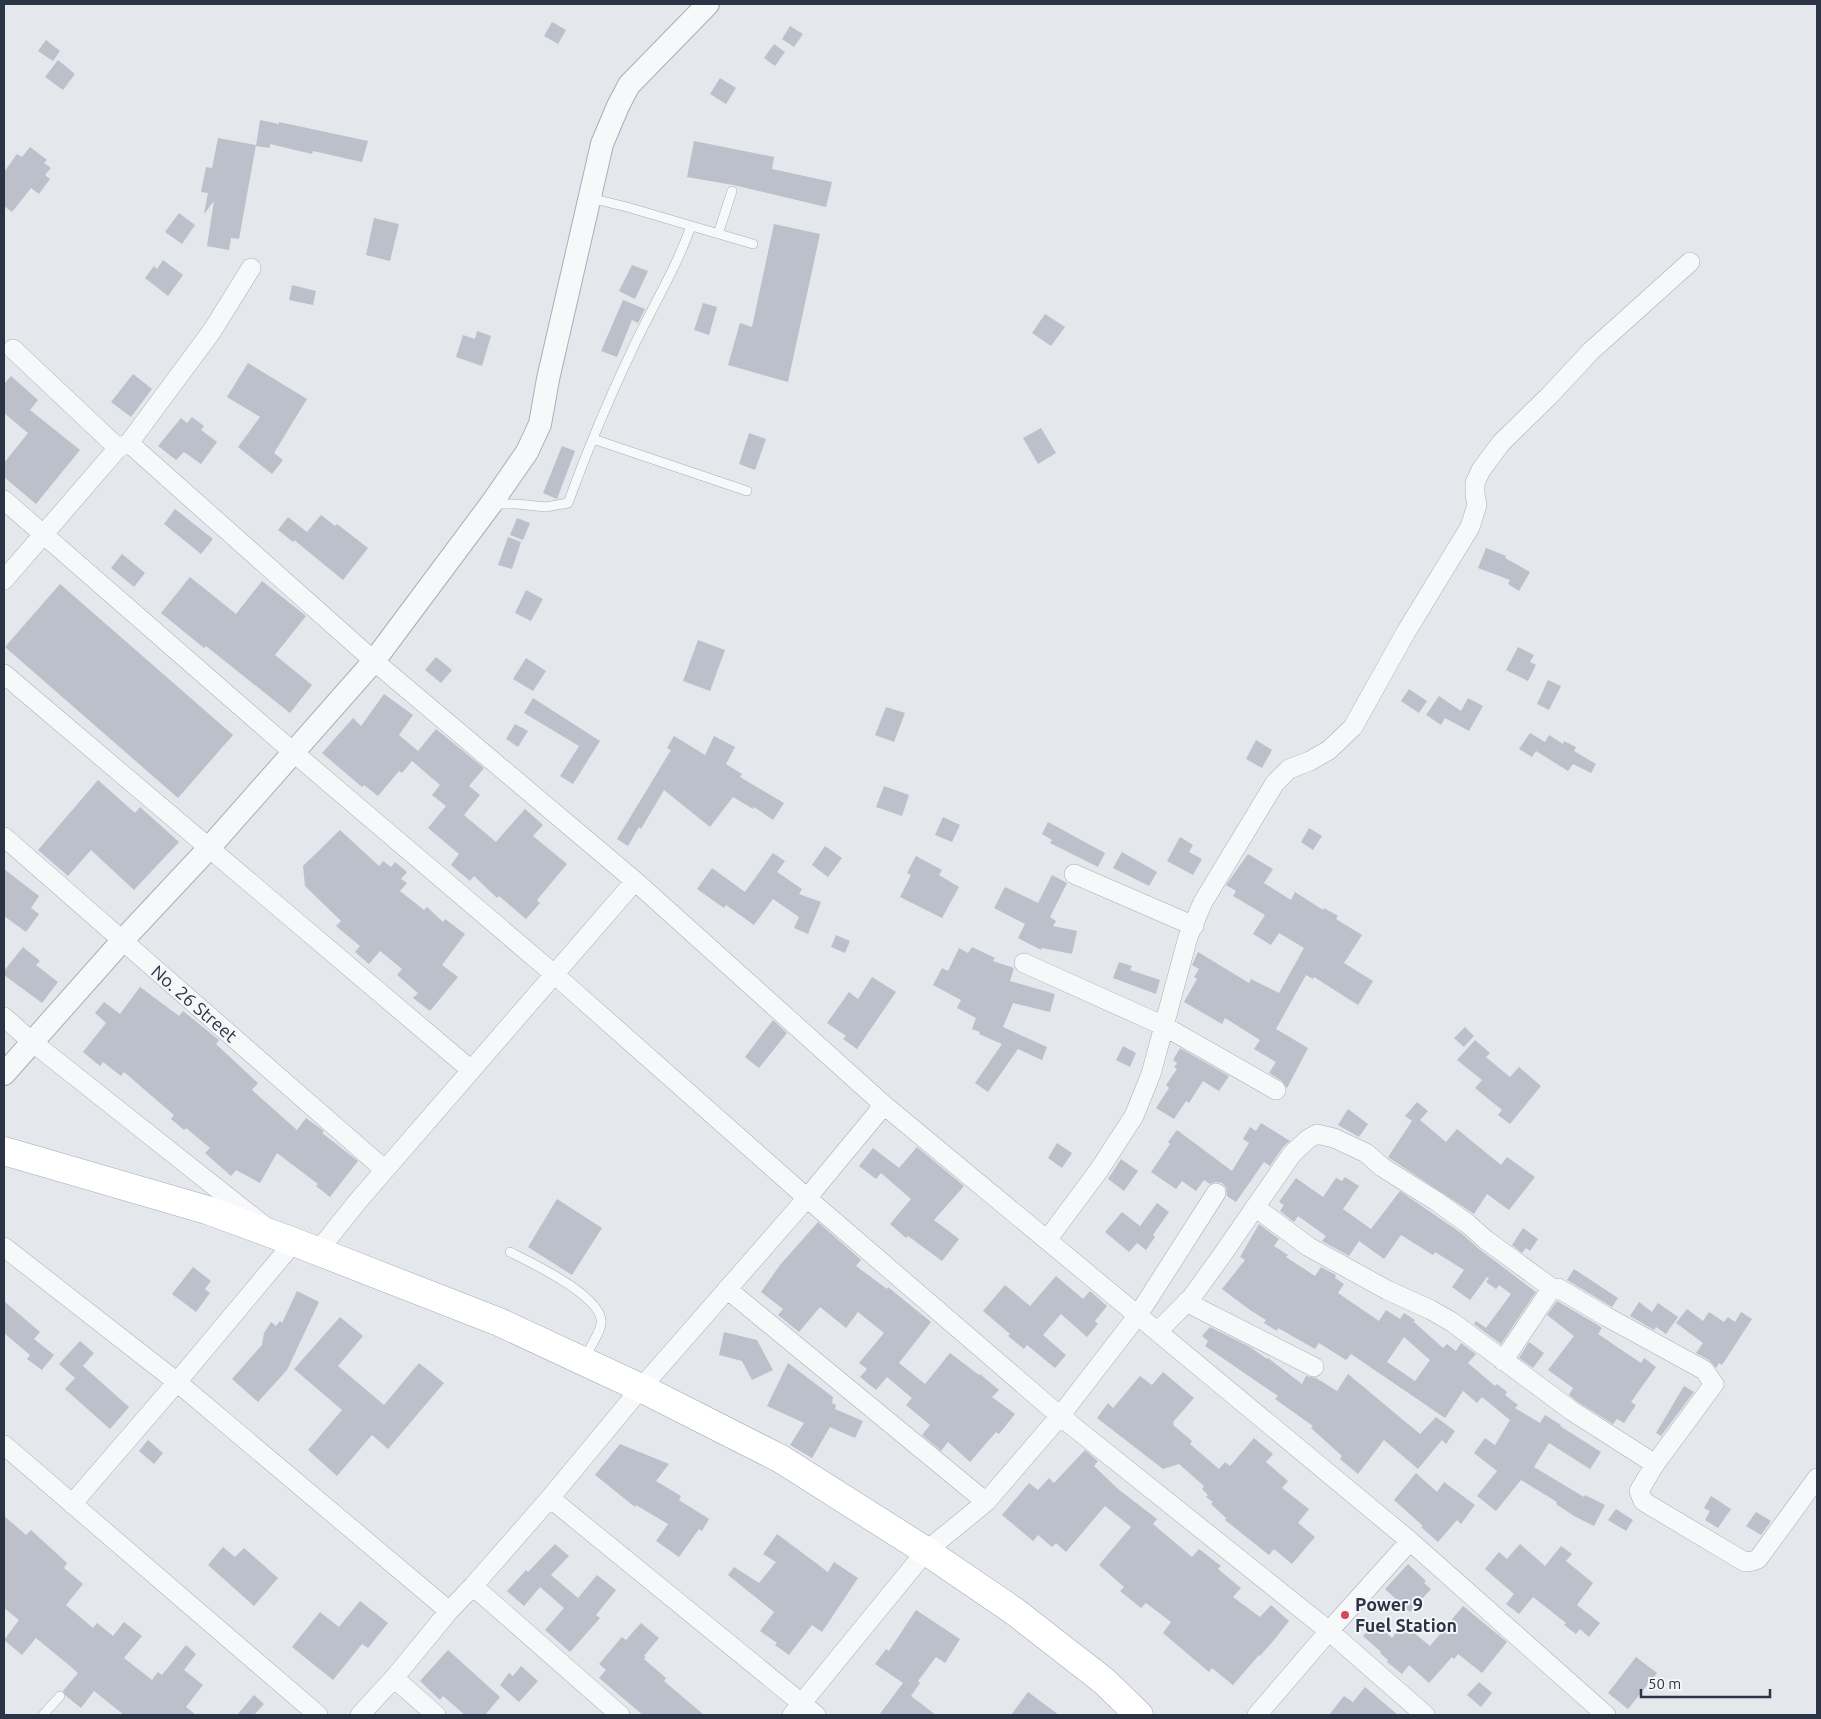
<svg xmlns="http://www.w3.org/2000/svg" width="1821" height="1719" font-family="Ubuntu,sans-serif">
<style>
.building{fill:#bbc0ca;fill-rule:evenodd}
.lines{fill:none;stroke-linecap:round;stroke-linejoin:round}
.service-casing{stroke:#a9aeb7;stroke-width:10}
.minor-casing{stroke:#a9aeb7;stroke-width:20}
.tertiary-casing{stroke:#a9aeb7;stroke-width:24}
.primary-casing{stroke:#a3abb8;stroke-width:29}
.service{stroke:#f7f8fa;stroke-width:9}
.minor{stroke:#f7f8fa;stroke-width:19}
.tertiary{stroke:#f7f8fa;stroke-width:22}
.primary{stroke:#fff;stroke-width:28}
.poi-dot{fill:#d1495b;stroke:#f4f6f9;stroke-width:2}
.labels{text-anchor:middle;stroke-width:4;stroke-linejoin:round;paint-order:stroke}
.street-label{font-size:18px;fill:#2b3445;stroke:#f4f6f9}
.poi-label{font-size:18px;font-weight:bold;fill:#2b3445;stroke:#f4f6f9;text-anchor:start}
</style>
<rect width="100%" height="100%" fill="#e4e7ec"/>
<path class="building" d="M552 22 566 30 558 44 544 36Z
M790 26 803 34 794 47 782 39Z
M46 40 60 51 53 61 38 51Z
M774 44 785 52 775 66 764 58Z
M58 60 75 74 63 90 45 77Z
M720 78 736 88 726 104 710 94Z
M260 120 279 124V122L368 141 362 162 313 151 312 154 270 144V148L256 146Z
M218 138 256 145 239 239 231 238 229 250 207 246 214 201 204 214 208 193 201 192 206 167 212 168Z
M694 141 774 157 772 169 832 182 826 207 733 185 687 177Z
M30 147 47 160 44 163 51 168 45 175 50 179 39 194 31 188 12 212 4 206V172L17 154 22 157Z
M179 213 195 225 182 244 165 232Z
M374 218 399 224 390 261 366 255Z
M774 224 820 234 788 382 728 365 740 323 752 327Z
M163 260 183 275 168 296 145 278 154 266 157 269Z
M632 265 648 271 635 299 619 291Z
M292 285 316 291 313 305 289 300Z
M623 300 645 309 638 323 632 320 617 357 601 351Z
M703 303 717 307 709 335 694 330Z
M1045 314 1065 327 1051 346 1032 333Z
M477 331 491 336 482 366 456 357 463 335 475 339Z
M248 363 307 399 274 453 283 460 272 474 238 447 260 417 227 397Z
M133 374 152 389 131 417 111 402Z
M11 376 38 400 30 410 80 450 36 504 4 477V463L28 433 4 413V384Z
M192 417 204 426 201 430 217 442 201 464 184 452 176 460 158 446 181 418 187 423Z
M1041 428 1056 453 1038 464 1023 438Z
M749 433 766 439 755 470 739 464Z
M562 446 575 451 557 499 543 493Z
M175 509 213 539 201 554 164 524Z
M321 515 335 526 337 524 368 548 343 580 294 540 293 542 278 530 288 517 307 532Z
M517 518 530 523 523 540 510 535Z
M508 537 521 542 512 569 498 565Z
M1486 548 1506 556 1505 558 1530 572 1519 591 1508 584 1510 580 1478 568Z
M122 554 145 573 134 587 111 568Z
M190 577 236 614 262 581 306 616 275 655 312 685 290 713 206 646 204 648 161 613Z
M60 584 233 735 178 798 5 647Z
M526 590 543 599 531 621 515 613Z
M698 640 725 650 710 691 683 681Z
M1518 647 1534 655 1530 662 1536 665 1528 681 1506 670Z
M436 657 452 670 441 683 425 670Z
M526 658 546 671 533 691 513 679Z
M1548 680 1561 686 1549 710 1537 704Z
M1409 689 1427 701 1419 713 1401 701Z
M384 694 413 715 399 735 418 751 436 729 484 768 469 786 480 795 464 815 496 842 525 809 543 825 533 836 567 864 537 900 540 903 526 919 499 896 497 898 474 876 470 881 451 865 459 854 428 828 446 806 432 795 440 785 412 761 402 773 399 771 378 796 364 785 362 787 322 753 353 718 361 726Z
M1439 696 1461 711 1468 698 1483 706 1469 731 1445 718 1441 725 1426 715Z
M533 698 600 741 573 784 560 776 579 746 524 713Z
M886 707 905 713 894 742 875 735Z
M515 724 528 731 518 747 506 739Z
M1530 733 1545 742 1549 735 1563 744 1564 741 1576 747 1574 751 1596 764 1591 773 1573 764 1568 771 1536 751 1532 757 1519 749Z
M674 736 705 755 714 736 735 747 726 764 742 774 740 777 784 803 773 820 754 807 753 809 733 797 710 827 664 790 641 829 639 827 628 846 617 839 671 750 667 748Z
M1256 740 1272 750 1262 768 1246 759Z
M98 780 135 813 140 807 179 842 134 890 91 850 68 876 38 850Z
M884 786 909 795 902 816 876 807Z
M943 817 960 825 952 842 935 835Z
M1048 822 1105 853 1098 867 1050 843 1052 840 1042 834Z
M1309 828 1322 836 1313 850 1301 842Z
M340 830 379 866 383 861 391 867 395 862 407 872 401 879 407 883 400 891 424 910 427 907 443 922 445 919 465 934 442 965 458 977 430 1011 413 998 418 993 397 975 402 969 380 951 369 964 355 952 360 946 336 926 341 921 305 886 303 866Z
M1180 837 1193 845 1189 852 1202 859 1193 875 1167 861Z
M825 846 842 858 828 877 812 865Z
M1122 852 1157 872 1149 886 1113 868Z
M773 853 785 861 777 872 802 889 799 894 821 902 808 934 794 928 799 917 773 899 754 925 726 905 724 908 697 889 712 868 745 892Z
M1248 854 1273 869 1264 883 1291 900 1295 892 1323 910 1324 908 1338 916 1336 919 1362 935 1344 963 1373 981 1358 1005 1314 977 1313 979 1306 975 1276 1029 1308 1048 1287 1088 1282 1081 1269 1073 1276 1062 1254 1049 1260 1040 1225 1018 1222 1024 1184 1002 1197 979 1194 977 1199 969 1192 965 1198 952 1249 983 1251 979 1279 993 1304 948 1279 933 1271 945 1253 934 1265 915 1233 896 1236 891 1226 885Z
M916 856 942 870 939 875 959 887 942 918 900 897 911 875 907 873Z
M4 869 39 896 31 908 39 914 26 932 4 916Z
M1052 875 1067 883 1050 917 1056 921 1053 926 1077 931 1072 954 1042 948 1041 950 1018 938 1025 924 994 908 1005 887 1038 903Z
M836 935 850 941 845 953 831 947Z
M23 947 40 961 36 965 58 982 42 1003 4 975V971Z
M972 947 995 958 993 961 1014 968 1010 981 1055 994 1050 1012 1013 1003 1003 1027 1047 1047 1042 1060 1018 1049 988 1092 975 1083 1002 1044 979 1034 980 1032 972 1029 976 1018 957 1008 961 1000 933 985 942 968 948 971 959 948 968 953Z
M1119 962 1132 966 1130 970 1160 980 1156 994 1113 978Z
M872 977 896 992 857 1049 843 1039 846 1036 827 1023 849 992 858 999Z
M140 987 179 1016 183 1011 219 1040 216 1044 258 1083 252 1090 297 1130 306 1118 324 1131 322 1133 358 1161 330 1197 316 1186 318 1184 277 1153 260 1183 236 1170 231 1176 205 1153 210 1148 186 1128 184 1130 171 1119 174 1115 124 1072 121 1076 103 1062 100 1066 83 1052 106 1023 95 1013 104 1002 120 1014Z
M773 1020 787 1033 759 1068 745 1057Z
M1465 1027 1474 1036 1464 1047 1454 1038Z
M1475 1040 1490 1053 1486 1057 1510 1077 1519 1067 1541 1086 1510 1124 1498 1115 1502 1110 1475 1088 1482 1080 1457 1060Z
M1123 1046 1136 1053 1130 1067 1116 1060Z
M1180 1048 1229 1076 1219 1091 1203 1081 1189 1103 1186 1101 1174 1119 1156 1108 1169 1088 1166 1085 1177 1069 1174 1067 1177 1063 1173 1060Z
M1417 1102 1428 1111 1420 1120 1446 1142 1457 1129 1501 1165 1507 1157 1535 1177 1509 1210 1487 1194 1474 1214 1388 1157 1412 1121 1405 1116Z
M1348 1109 1368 1124 1359 1137 1338 1125Z
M1261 1123 1290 1141 1283 1147 1270 1166 1264 1162 1236 1202 1227 1196 1226 1188 1222 1183 1216 1182 1210 1184 1204 1180 1196 1191 1182 1181 1176 1189 1151 1172 1170 1144 1168 1142 1177 1130 1232 1171 1249 1143 1243 1139 1250 1127 1256 1131Z
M1057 1143 1072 1153 1062 1168 1048 1158Z
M917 1147 964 1186 934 1220 959 1239 942 1261 908 1236 906 1238 890 1224 911 1199 881 1173 876 1179 859 1166 873 1148 899 1168Z
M1121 1159 1138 1171 1124 1191 1108 1179Z
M1345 1177 1359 1186 1343 1209 1371 1229 1400 1191 1461 1233 1479 1249 1536 1292 1501 1344 1474 1324 1476 1321 1486 1328 1511 1294 1499 1285 1496 1289 1486 1282 1489 1278 1487 1277 1470 1300 1452 1287 1464 1270 1435 1252 1433 1255 1401 1235 1384 1259 1359 1241 1349 1256 1322 1241 1326 1236 1298 1216 1294 1222 1280 1211 1284 1205 1279 1202 1296 1178 1323 1197 1336 1178 1342 1181Z
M557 1199 602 1228 572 1275 528 1247Z
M1157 1203 1169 1212 1153 1235 1155 1237 1146 1250 1137 1243 1129 1252 1105 1232 1122 1212 1140 1226Z
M818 1222 861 1260 856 1266 887 1289 888 1287 931 1322 899 1363 925 1384 950 1353 979 1375 980 1374 999 1390 992 1397 1015 1414 999 1434 996 1432 970 1462 948 1442 941 1451 922 1435 930 1425 906 1405 912 1398 887 1377 876 1390 860 1377 867 1369 859 1363 884 1333 858 1312 846 1328 820 1307 799 1332 778 1315 783 1309 761 1292 780 1265Z
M1259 1224 1279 1239 1274 1246 1288 1255 1286 1257 1315 1276 1321 1267 1336 1275 1335 1278 1344 1284 1338 1293 1379 1321 1386 1310 1400 1319 1404 1313 1415 1320 1414 1322 1443 1348 1447 1344 1456 1351 1461 1343 1476 1354 1468 1363 1495 1386 1497 1384 1507 1392 1505 1395 1518 1405 1515 1408 1540 1423 1545 1415 1561 1425 1560 1426 1601 1452 1590 1469 1549 1443 1534 1467 1584 1497 1585 1495 1605 1505 1594 1526 1574 1516 1556 1504 1557 1502 1521 1480 1496 1511 1477 1496 1497 1471 1474 1453 1485 1438 1495 1445 1510 1420 1482 1397 1477 1403 1463 1391 1445 1418 1351 1354 1346 1360 1319 1343 1315 1349 1278 1328 1277 1331 1264 1323 1266 1320 1250 1310 1222 1289 1245 1260 1240 1257ZM1404 1337 1430 1360 1415 1381 1387 1362Z
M1523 1228 1538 1239 1530 1251 1526 1248 1522 1253 1512 1245Z
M193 1267 211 1281 205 1289 210 1293 196 1312 172 1294Z
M1574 1269 1618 1298 1612 1307 1567 1280Z
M1056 1276 1083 1299 1090 1291 1107 1306 1095 1321 1098 1324 1087 1337 1061 1314 1043 1335 1066 1355 1055 1368 1027 1345 1024 1349 1008 1336 1010 1334 983 1311 1005 1285 1030 1306Z
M297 1291 319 1302 287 1370 258 1402 232 1379 262 1345 264 1333 271 1322 276 1326 280 1321 282 1323Z
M4 1301 40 1332 34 1339 54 1355 42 1370 27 1359 30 1355 4 1333Z
M1557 1301 1598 1325 1602 1328 1598 1334 1641 1363 1644 1358 1656 1367 1631 1402 1636 1405 1624 1423 1617 1419 1613 1424 1578 1402 1569 1395 1573 1388 1548 1370 1574 1336 1547 1315Z
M1639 1302 1652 1312 1658 1303 1678 1317 1666 1334 1656 1327 1654 1330 1630 1316Z
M1687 1309 1703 1321 1709 1312 1724 1322 1728 1317 1735 1322 1741 1312 1752 1319 1722 1365 1719 1363 1716 1368 1709 1360 1696 1353 1703 1343 1676 1323Z
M340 1317 363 1336 338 1366 384 1405 419 1363 444 1383 388 1449 372 1435 337 1476 308 1450 342 1410 294 1369Z
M1210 1327 1250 1347 1267 1359 1268 1358 1302 1384 1306 1376 1316 1378 1337 1391 1348 1374 1420 1434 1436 1417 1455 1431 1446 1444 1442 1440 1418 1469 1384 1440 1358 1474 1340 1459 1342 1456 1311 1428 1313 1426 1275 1399 1278 1396 1205 1346 1208 1341 1202 1336Z
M724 1332 757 1340 773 1370 752 1380 742 1361 719 1355Z
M80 1341 94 1353 83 1366 129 1407 110 1429 65 1389 75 1378 59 1364Z
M1529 1342 1544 1353 1533 1368 1519 1358Z
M788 1363 833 1397 832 1403 836 1405 835 1409 863 1421 855 1438 830 1427 812 1458 790 1445 804 1423 767 1406Z
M1163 1372 1194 1398 1173 1422 1174 1424 1173 1425 1192 1441 1190 1444 1219 1469 1225 1462 1230 1466 1254 1438 1273 1454 1266 1462 1288 1481 1282 1488 1309 1509 1298 1523 1315 1537 1292 1564 1274 1549 1269 1555 1225 1520 1226 1518 1211 1504 1213 1502 1206 1497 1208 1495 1202 1489 1204 1486 1179 1464 1163 1469 1097 1418 1108 1403 1113 1408 1140 1376 1152 1385Z
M1684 1386 1694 1392 1661 1436 1656 1433Z
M148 1440 163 1453 154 1464 139 1451Z
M620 1444 669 1464 656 1481 681 1496 679 1500 709 1519 702 1531 699 1529 679 1557 656 1541 668 1524 636 1505 635 1507 595 1475Z
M1085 1450 1098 1461 1094 1466 1118 1489 1157 1519 1153 1524 1192 1557 1199 1549 1221 1566 1218 1569 1241 1588 1233 1597 1260 1617 1271 1605 1289 1621 1274 1640 1260 1656 1259 1655 1233 1685 1212 1668 1209 1672 1163 1633 1171 1622 1146 1603 1141 1608 1120 1591 1124 1587 1099 1565 1131 1527 1105 1506 1066 1552 1056 1543 1052 1547 1038 1535 1033 1541 1002 1515 1029 1483 1038 1490 1049 1478 1054 1483Z
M1416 1473 1437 1492 1444 1482 1475 1505 1461 1524 1457 1520 1438 1542 1421 1527 1423 1526 1394 1500Z
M1711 1496 1731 1509 1718 1528 1705 1520 1710 1511 1704 1508Z
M1616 1509 1633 1520 1626 1531 1608 1520Z
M1756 1512 1771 1521 1761 1535 1746 1526Z
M4 1516 26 1535 31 1530 67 1563 64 1568 83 1584 66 1605 93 1628 97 1623 113 1636 124 1622 142 1636 124 1658 152 1680 158 1672 162 1675 186 1645 196 1654 184 1670 203 1685 186 1707 196 1715H124L94 1691 81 1708 66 1696 63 1691 78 1673 70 1666 36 1638 22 1655 4 1640 19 1620 4 1608Z
M777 1534 828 1572 834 1562 858 1578 822 1632 812 1625 789 1655 775 1645 777 1643 760 1631 774 1612 728 1575 734 1567 759 1583 776 1562 763 1554Z
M555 1544 569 1556 551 1575 578 1598 597 1575 616 1590 596 1615 600 1618 570 1652 545 1630 564 1608 540 1587 524 1606 507 1591 526 1570 528 1572Z
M1520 1544 1545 1566 1561 1546 1572 1554 1566 1561 1593 1583 1577 1605 1600 1623 1589 1637 1580 1629 1576 1634 1564 1625 1566 1623 1533 1597 1519 1614 1506 1604 1514 1594 1485 1569 1499 1552 1507 1559Z
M223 1547 235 1557 244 1548 278 1578 254 1606 208 1565Z
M1408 1564 1426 1581 1424 1583 1431 1589 1410 1612 1385 1589Z
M360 1601 388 1623 368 1648 362 1644 333 1680 292 1647 320 1612 339 1627Z
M1463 1606 1507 1642 1482 1673 1458 1654 1454 1659 1452 1657 1429 1683 1409 1665 1402 1674 1387 1662 1388 1660 1380 1653 1381 1652 1363 1636 1375 1622 1392 1638 1403 1624 1430 1646Z
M916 1610 960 1639 945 1663 936 1657 918 1681 920 1683 911 1696 936 1715H879L903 1683 875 1664 886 1649 889 1651Z
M641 1623 659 1638 644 1656 646 1657 644 1659 666 1678 664 1681 704 1715H643L599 1678 606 1670 599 1664 622 1637 626 1640Z
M448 1650 500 1697 485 1715H465L443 1696 440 1700 420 1681Z
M1636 1657 1657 1673 1628 1709 1608 1693Z
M521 1666 538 1681 519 1702 500 1685 509 1673 513 1676Z
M1479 1682 1492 1693 1481 1707 1467 1695Z
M1365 1687 1398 1715H1329L1344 1696 1353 1702Z
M1028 1692 1059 1715H1011Z
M254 1695 264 1704 254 1715H237Z"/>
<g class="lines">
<defs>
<path id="service" d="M590 198 627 207 753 244
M718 234 732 191
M593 439 747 491
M494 504H517L546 507 568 503C587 451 609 398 633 348 652 307 676 269 691 226
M510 1252C530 1262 605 1297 601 1324 600 1333 589 1349 584 1359
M43 1715 60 1696"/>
<path id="minor" d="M13 349 118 448
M129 443 212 331 251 268
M4 500 293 752 554 974 807 1198 1060 1416 1329 1631 1425 1715
M4 580 118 448 129 443 374 661 635 881 884 1105 1410 1541 1606 1715
M4 674 471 1070
M4 837 385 1170
M1074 874 1194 926
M1024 963 1164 1026 1276 1090
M4 1017 31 1041 262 1224
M1255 1207 1309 1247 1387 1290 1431 1310 1452 1322 1572 1411 1655 1464
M1047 1240 1099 1170 1134 1116 1151 1074 1188 937 1203 902 1275 783 1289 769 1310 761 1329 750 1353 727 1406 632 1470 527 1477 505 1475 494V483L1481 470 1501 443 1549 396 1591 351 1690 262
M4 1247 177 1382 449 1611
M318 1251 358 1201 635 881
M727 1289 986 1502
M1186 1302 1314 1367
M1158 1331 1191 1298 1220 1258 1292 1154 1308 1139 1317 1134 1334 1138 1366 1153 1382 1167 1436 1201 1468 1224 1486 1240 1552 1288
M1503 1361 1552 1288H1558L1607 1317 1704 1370 1714 1384 1655 1464 1639 1491 1643 1501 1651 1506 1745 1562 1753 1561 1758 1559 1817 1478
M4 1445 318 1715
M550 1498 816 1715
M72 1504 177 1382 294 1242
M473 1586 620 1715
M394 1678 436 1715
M360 1715 394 1678 449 1611 473 1586 550 1498 641 1388 807 1198 884 1105
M792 1715 926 1551 986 1502 1060 1416 1138 1315 1216 1193
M1257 1715 1329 1631 1410 1541"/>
<path id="tertiary" d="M4 1074 122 941 209 848 374 661 491 504 527 452 540 424 548 379 602 144 618 106 629 85 708 4"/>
<path id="primary" d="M4 1151 207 1210 294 1242 499 1322 641 1388 781 1459 926 1551 1014 1611 1104 1681 1139 1715"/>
</defs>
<use href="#service" class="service-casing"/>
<use href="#minor" class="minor-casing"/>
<use href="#tertiary" class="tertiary-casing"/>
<use href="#primary" class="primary-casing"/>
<use href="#service" class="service"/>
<use href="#minor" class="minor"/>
<use href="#tertiary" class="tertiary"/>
<use href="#primary" class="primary"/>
</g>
<circle class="poi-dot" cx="1345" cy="1615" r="5"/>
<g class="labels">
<g class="street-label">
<text transform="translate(194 1004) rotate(41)" y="6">No. 26 Street</text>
</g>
<g class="poi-label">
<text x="1355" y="1611">Power 9<tspan x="1355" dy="21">Fuel Station</tspan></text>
</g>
</g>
<rect width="1821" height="1719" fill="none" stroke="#2b3445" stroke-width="10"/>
<path d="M1641 1689v8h129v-8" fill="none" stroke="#2b3445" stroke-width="2.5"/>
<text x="1648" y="1689" font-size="15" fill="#2b3445" stroke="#f4f6f9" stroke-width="4" paint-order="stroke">50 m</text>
</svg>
